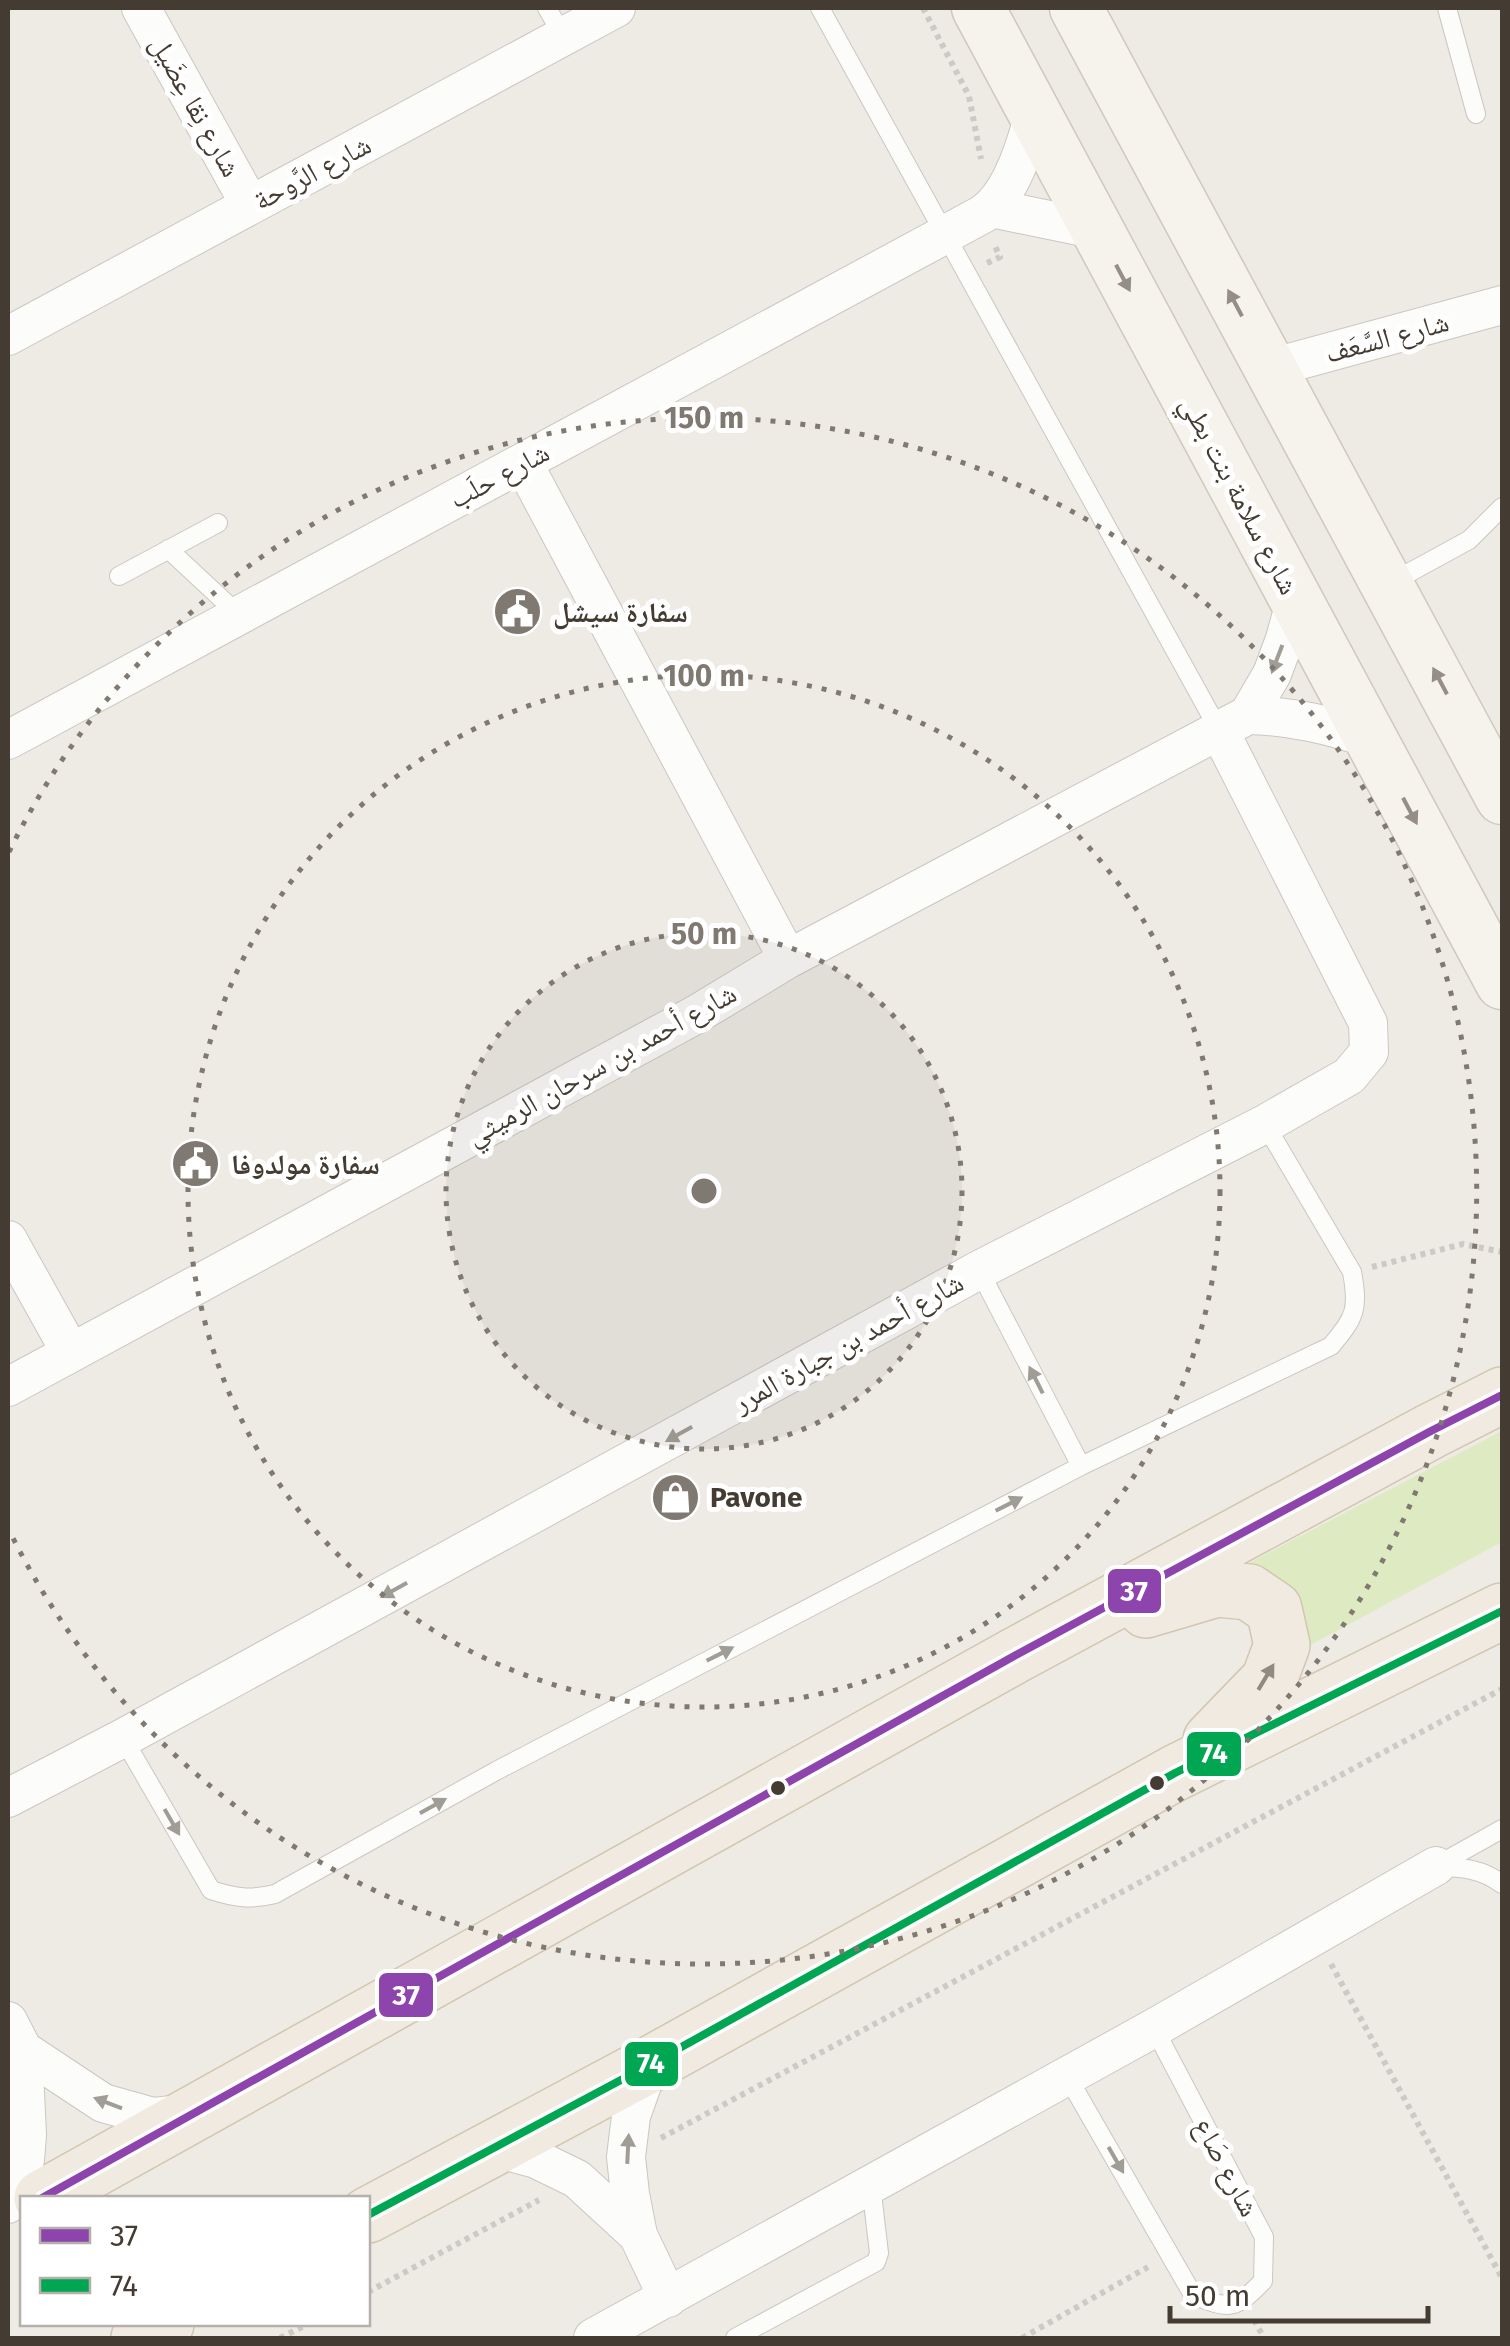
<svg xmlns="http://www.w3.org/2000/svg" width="1510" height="2346" font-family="'Fira Sans','Noto Naskh Arabic',sans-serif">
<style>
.green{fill:#deebc2}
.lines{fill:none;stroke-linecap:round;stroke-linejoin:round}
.lane-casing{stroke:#cac7c1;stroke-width:20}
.street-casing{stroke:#cac7c1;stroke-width:40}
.secondary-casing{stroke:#cfc9bc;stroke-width:55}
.primary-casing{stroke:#d2c6b1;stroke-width:58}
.path{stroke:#cdcac5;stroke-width:6;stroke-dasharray:5 5;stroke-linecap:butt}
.lane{stroke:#fcfcfb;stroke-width:18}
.street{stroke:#fcfcfb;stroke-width:38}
.secondary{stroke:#f6f3ec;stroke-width:52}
.primary{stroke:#f0eae1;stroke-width:55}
.bus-1-casing{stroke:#fff;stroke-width:15}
.bus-2-casing{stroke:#fff;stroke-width:15}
.bus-1{stroke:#8e44ad;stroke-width:8}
.bus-2{stroke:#00a651;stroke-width:8}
.oneway{fill:#948e86}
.oneway2{fill:#a09c96}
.oneway3{fill:#918a81}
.ring{fill:none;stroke:#807971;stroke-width:5;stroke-dasharray:5 10}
.bus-dot{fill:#443c32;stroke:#fff;stroke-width:4}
.labels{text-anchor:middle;stroke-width:10;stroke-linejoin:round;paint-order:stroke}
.street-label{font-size:28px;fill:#443c32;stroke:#fff}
.poi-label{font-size:28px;font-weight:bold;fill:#443c32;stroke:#fff;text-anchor:start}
.centre{fill:#807971;stroke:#fff;stroke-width:5}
.ring-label{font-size:30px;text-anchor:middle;font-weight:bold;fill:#807971;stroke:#fff;stroke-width:10;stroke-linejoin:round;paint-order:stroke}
.line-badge{stroke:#fff;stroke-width:4}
.badge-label{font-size:28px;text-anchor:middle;font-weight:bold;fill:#fff}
</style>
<rect width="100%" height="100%" fill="#eeebe5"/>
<path class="green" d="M1502 1431V1542L1303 1649 1245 1565Z"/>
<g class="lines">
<defs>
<path id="lane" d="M547 8 563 36
M820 8 1219 730
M1447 8 1476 114
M168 549 238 614
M119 576 218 523
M1392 582 1469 540 1502 507
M979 1270 1081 1466
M123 1738 211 1890C235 1898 251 1900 275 1894L496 1771 1081 1466 1331 1346C1355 1317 1359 1310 1352 1272L1265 1124
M1436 1866 1502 1829
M1437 1867C1462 1867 1482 1869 1502 1884
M1067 2076 1193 2295C1230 2310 1235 2310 1263 2281L1264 2237 1154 2028
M735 2338 876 2262 879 2253 871 2185"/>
<path id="street" d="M141 8 250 205
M991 208 1098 230
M8 336 616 8
M1271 368 1502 305
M523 463 788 959
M1248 715 1272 674 1285 639 1296 599
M8 740 983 214C1011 195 1026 145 1034 114
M8 1240 71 1353
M8 1387 697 1014 788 959 1248 715C1292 716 1330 725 1371 739
M8 1798 123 1738 979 1270 1265 1124 1349 1076 1369 1052 1368 1023 1219 730
M8 2021 23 2050 27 2135 25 2160 8 2204
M23 2050 103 2103 153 2117 187 2113
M649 2065 631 2116 626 2157 630 2194 638 2235 668 2298
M493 2147 536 2159 577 2179 638 2235
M593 2338 1154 2028 1436 1866"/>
<path id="secondary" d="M978 8 1502 983
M1076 8 1502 798"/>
<path id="primary" d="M1146 1610 1217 1589 1249 1592 1274 1609 1282 1645 1269 1680 1211 1740
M42 2198 1016 1655 1431 1431 1502 1395
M368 2215 649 2065 1175 1773 1502 1611
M139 2338 166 2324"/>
</defs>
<use href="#lane" class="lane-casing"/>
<use href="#street" class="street-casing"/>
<use href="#secondary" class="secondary-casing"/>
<use href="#primary" class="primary-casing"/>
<path class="path" d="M923 8 969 96 981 159
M987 263 1000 257 994 244
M1372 1267 1463 1244 1502 1252
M1331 1964 1502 2278
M661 2138 1502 1689
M368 2292 539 2200
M1254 2320 1264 2338
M280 2338 308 2324
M1022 2338 1148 2267"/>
<use href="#lane" class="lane"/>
<use href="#street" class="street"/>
<use href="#secondary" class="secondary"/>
<use href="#primary" class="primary"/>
<defs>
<path id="bus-1" d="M42 2198 1016 1655 1431 1431 1502 1395"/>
<path id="bus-2" d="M368 2215 649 2065 1175 1773 1502 1611"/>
</defs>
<use href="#bus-1" class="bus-1-casing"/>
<use href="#bus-2" class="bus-2-casing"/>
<use href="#bus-1" class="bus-1"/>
<use href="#bus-2" class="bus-2"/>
</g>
<defs><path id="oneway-solid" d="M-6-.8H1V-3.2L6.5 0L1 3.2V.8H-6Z" transform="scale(2.5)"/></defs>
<g class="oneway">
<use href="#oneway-solid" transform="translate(1123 278) rotate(62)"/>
<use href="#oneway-solid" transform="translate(1235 303) rotate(-118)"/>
<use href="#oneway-solid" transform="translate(1440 681) rotate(-118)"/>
<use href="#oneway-solid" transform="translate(1410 811) rotate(62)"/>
</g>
<g class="oneway2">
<use href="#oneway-solid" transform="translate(1277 659) rotate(111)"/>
<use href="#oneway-solid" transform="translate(1036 1380) rotate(-117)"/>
<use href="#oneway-solid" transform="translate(679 1434) rotate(151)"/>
<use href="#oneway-solid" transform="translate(1009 1504) rotate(-27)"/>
<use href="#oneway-solid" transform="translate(394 1590) rotate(151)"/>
<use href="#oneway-solid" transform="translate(720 1654) rotate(-27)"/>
<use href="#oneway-solid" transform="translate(433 1806) rotate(-29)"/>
<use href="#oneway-solid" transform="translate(172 1822) rotate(60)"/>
<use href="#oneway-solid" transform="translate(108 2103) rotate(-159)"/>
<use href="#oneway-solid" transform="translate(628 2149) rotate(-87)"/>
<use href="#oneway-solid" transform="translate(1116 2160) rotate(60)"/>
</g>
<use class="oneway3" href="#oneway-solid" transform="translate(1266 1677) rotate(-59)"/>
<circle cx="704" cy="1191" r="258" fill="#807971" fill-opacity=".12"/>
<g class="ring">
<circle cx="704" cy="1191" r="258"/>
<circle cx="704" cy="1191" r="516"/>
<path d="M9 852A773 773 0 1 1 9 1530"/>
</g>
<defs>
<symbol id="civic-disc" viewBox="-11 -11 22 22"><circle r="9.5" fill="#807971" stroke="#fff"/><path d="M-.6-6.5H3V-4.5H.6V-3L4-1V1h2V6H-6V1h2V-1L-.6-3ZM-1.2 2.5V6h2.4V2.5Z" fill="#fff"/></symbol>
<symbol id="shop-disc" viewBox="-11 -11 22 22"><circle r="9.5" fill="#807971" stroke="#fff"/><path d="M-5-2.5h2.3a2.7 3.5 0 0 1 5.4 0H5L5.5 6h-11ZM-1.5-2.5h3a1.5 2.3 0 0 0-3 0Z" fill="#fff"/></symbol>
</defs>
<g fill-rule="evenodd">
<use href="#civic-disc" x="490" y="584" width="55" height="55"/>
<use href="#civic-disc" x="168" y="1136" width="55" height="55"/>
<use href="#shop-disc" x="648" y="1470" width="55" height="55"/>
</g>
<g class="bus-dot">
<circle cx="1157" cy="1783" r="9"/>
<circle cx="778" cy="1788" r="9"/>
</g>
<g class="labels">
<g class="street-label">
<text transform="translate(196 106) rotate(61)" y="10">شارع نِقا عِضَيل</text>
<text transform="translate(312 172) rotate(-28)" y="10">شارع الرَّوحة</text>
<text transform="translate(1387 337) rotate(-15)" y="10">شارع السَّعَف</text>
<text transform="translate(499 475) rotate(-28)" y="10">شارع حلَب</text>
<text transform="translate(1240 495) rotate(62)" y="10">شارع سلامة بنت بطي</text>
<text transform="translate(601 1064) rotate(-29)" y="10">شارع أحمد بن سرحان الرميثي</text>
<text transform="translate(848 1342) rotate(-29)" y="10">شارع أحمد بن جبارة المرر</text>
<text transform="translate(1227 2167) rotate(62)" y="10">شارع صَاع</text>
</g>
<g class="poi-label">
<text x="553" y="622">سفارة سيشل</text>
<text x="231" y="1174">سفارة مولدوفا</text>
<text x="710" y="1507">Pavone</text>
</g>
</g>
<circle cx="704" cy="1191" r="15" class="centre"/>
<g class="ring-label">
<text x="704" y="428">150 m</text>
<text x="704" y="686">100 m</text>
<text x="704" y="944">50 m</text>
</g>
<g class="line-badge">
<rect x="1106" y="1567" width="57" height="48" rx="10" fill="#8e44ad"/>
<rect x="1185" y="1730" width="58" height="48" rx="10" fill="#00a651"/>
<rect x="377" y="1971" width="58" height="48" rx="10" fill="#8e44ad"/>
<rect x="623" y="2040" width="57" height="48" rx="10" fill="#00a651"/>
</g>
<g class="badge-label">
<text x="1134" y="1601">37</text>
<text x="1214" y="1763">74</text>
<text x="406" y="2005">37</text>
<text x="651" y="2073">74</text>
</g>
<rect width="1510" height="2346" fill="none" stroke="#443c32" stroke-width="20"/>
<rect x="20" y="2196" width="350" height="130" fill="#ffffff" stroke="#b4b1ad" stroke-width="2.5"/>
<rect x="40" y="2228" width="50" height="15" fill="#8e44ad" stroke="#b4b1ad" stroke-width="2.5"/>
<text x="110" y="2246" font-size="30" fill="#443c32">37</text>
<rect x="40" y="2278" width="50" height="15" fill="#00a651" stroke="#b4b1ad" stroke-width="2.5"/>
<text x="110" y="2296" font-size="30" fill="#443c32">74</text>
<path d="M1170 2306v15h258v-15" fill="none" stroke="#443c32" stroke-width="5"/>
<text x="1185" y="2306" font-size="30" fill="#443c32" stroke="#ffffff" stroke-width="8" paint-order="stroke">50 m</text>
</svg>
